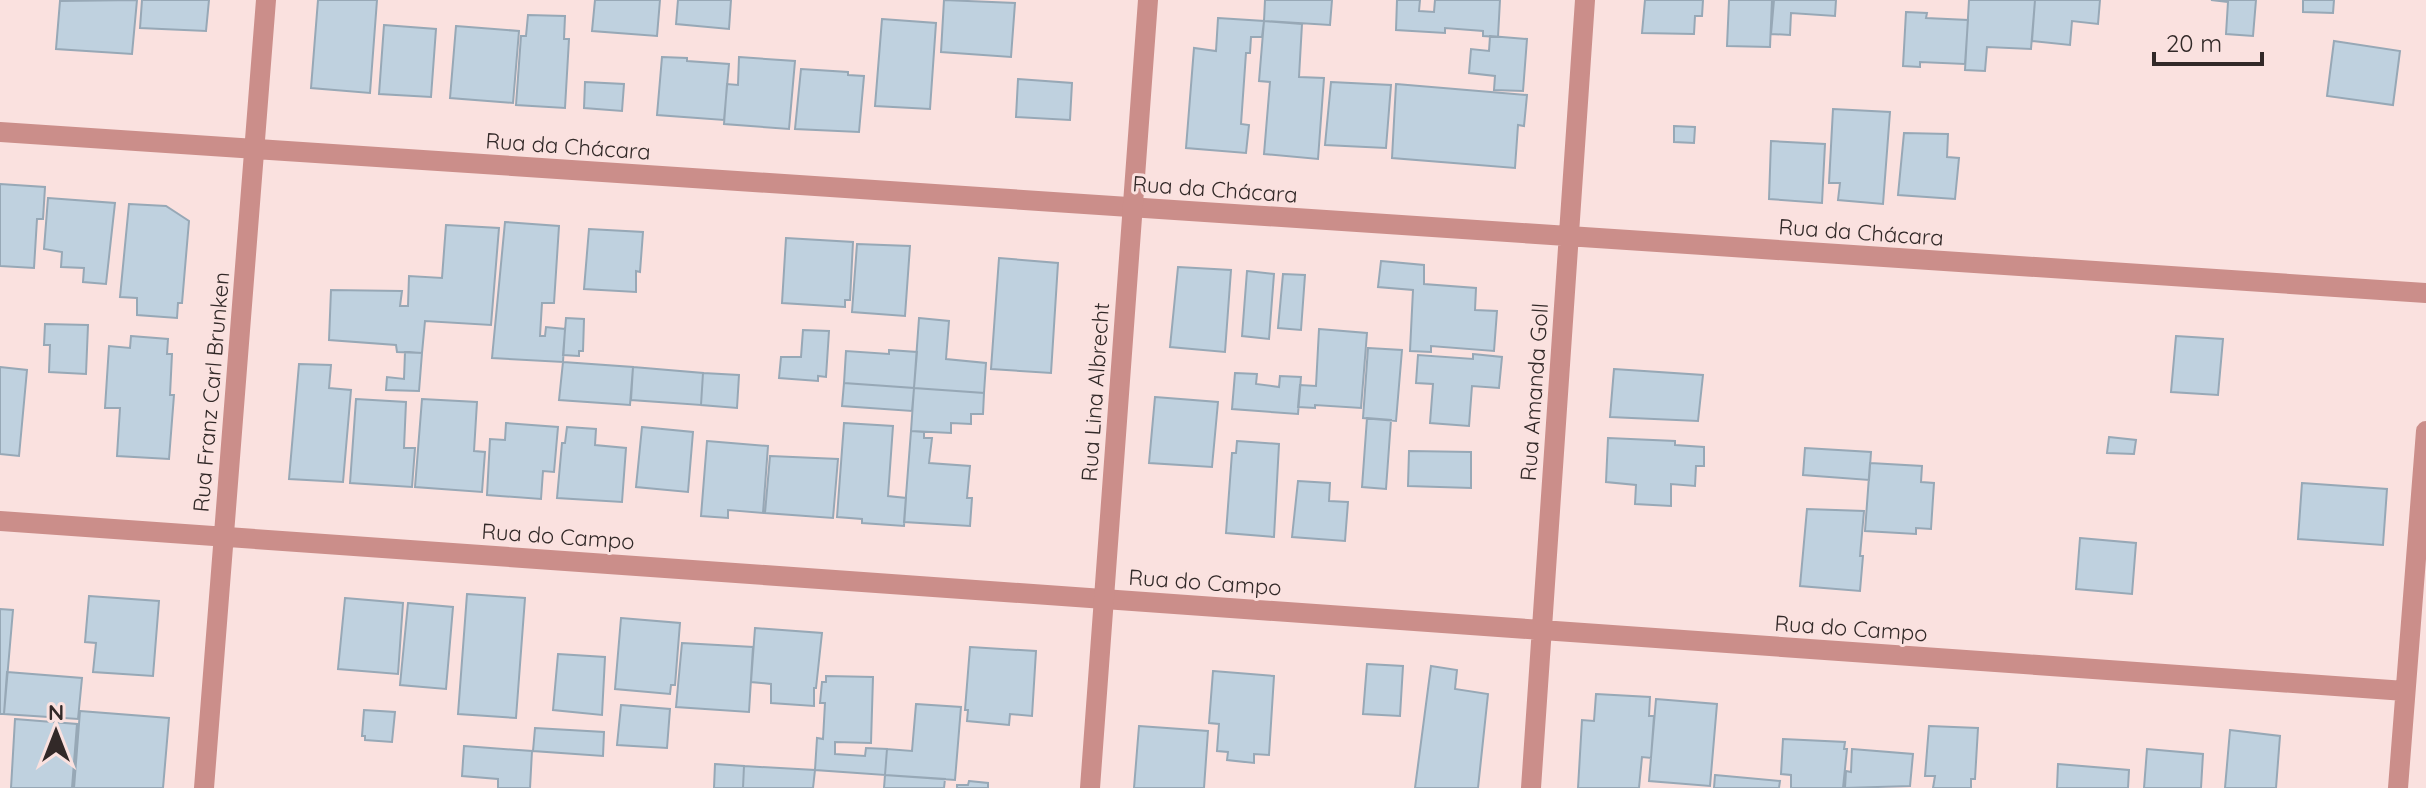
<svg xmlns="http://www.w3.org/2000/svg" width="2426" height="788" font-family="Quicksand,sans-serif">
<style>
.building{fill:#bfd1df;stroke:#97a8b6;stroke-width:2}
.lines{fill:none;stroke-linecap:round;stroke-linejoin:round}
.minor{stroke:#cb8e8a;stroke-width:20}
.tertiary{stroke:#cb8e8a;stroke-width:20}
.labels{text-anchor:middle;stroke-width:6;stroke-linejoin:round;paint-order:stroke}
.street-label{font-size:22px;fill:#322928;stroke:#fae1df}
</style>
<rect width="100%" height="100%" fill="#fae1df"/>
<path class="building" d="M137 0 132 54 56 49 60 1Z
M142 0H209L206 31 140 28Z
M318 0H377L370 93 311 88Z
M595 0H660L657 36 592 31Z
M678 0H731L729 29 676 24Z
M944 0 1015 3 1011 57 941 52Z
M1265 0H1332L1330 25 1264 21Z
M1397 0H1420L1419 11 1434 12 1435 0H1500L1498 37 1483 36V31L1445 28V33L1396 30Z
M1645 0H1703L1702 16H1695L1694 34 1642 33Z
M1729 0H1772L1770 47 1727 46Z
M1774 0H1836L1835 16 1791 13 1790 35 1771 34Z
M1969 0H2035L2031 49 1987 47 1985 71 1965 70Z
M2035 0H2100L2098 24 2072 21 2070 45 2032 41Z
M2211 0H2256L2253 36 2226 34 2228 2Z
M2303 0H2334L2333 13 2303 12Z
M1906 12 1927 13 1926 18 1968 20 1965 64 1920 62V67L1903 66Z
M528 15 565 16 564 39H569L565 108 516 105 521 36H526Z
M1218 18 1264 21 1262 37H1251L1250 53H1246L1241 124 1249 125 1246 153 1186 148 1194 48 1216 51Z
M882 19 936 23 930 109 875 106Z
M1264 21 1302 24 1299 77 1324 78 1318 159 1264 154 1270 82 1259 81Z
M384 25 436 29 431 97 379 94Z
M456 26 519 31 513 103 450 98Z
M1490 36 1527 39 1523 91 1494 90 1495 76 1469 73 1471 49 1489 51Z
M2334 41 2400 51 2393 105 2327 96Z
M662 57 687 58V61L729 64 724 120 657 115Z
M739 57 795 61 789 129 724 124 727 84 738 85Z
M801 69 848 72V75L864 76 859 132 795 129Z
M1018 79 1072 83 1070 120 1016 117Z
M585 82 624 84 622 111 584 108Z
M1331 82 1391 85 1386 148 1325 145Z
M1396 84 1527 95 1524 126 1518 125 1515 168 1392 158Z
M1833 109 1890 112 1883 204 1838 200 1840 183H1829Z
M1674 126 1695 127 1694 143 1674 142Z
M1904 133 1948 134 1947 157 1959 158 1955 199 1898 195Z
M1771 141 1825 144 1822 203 1769 199Z
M0 184 45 187 43 219H37L34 268 0 266Z
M48 198 115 203 106 284 83 282 84 268 61 267 62 252 44 249Z
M129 204 166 206 189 221 182 303H178L177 318 137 315V298L120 297Z
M505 222 559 226 554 303H542L540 336H545L546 327 565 329 563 362 492 358Z
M446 225 499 228 491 325 425 321 422 353 397 352 396 345 329 340 331 290 402 291 400 306H408L409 276 442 278Z
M589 229 643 232 640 272 636 271V292L584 289Z
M786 238 853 242 850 300H845V307L782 303Z
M857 244 910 246 905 316 852 312Z
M999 258 1058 263 1051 373 991 369Z
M1381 261 1424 265V284L1476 288 1475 310 1497 311 1494 351 1431 346V352L1410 351 1413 290 1378 287Z
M1178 267 1231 270 1225 352 1170 347Z
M1247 271 1274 274 1269 339 1242 336Z
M1283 274 1305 275 1301 330 1278 328Z
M566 318 584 319 583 351H579V356L563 355Z
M919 318 949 321 946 359 986 363 984 393 914 388Z
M45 324 88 325 86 374 49 372 50 345H44Z
M1319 329 1367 333 1361 408 1315 405V408L1298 407 1300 385 1316 386Z
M803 330 829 331 826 377 818 376V381L779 378 781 357H801Z
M131 336 168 339 167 354H172L170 395H174L169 459 117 456 120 408H105L109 346 130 348Z
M2176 336 2223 339 2218 395 2171 392Z
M1368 348 1402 350 1396 421 1363 418Z
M889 350 917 352 914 388 844 383 846 351 889 354Z
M405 352 422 353 419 391 386 390 387 377 404 379Z
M1473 354 1502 357 1499 388 1472 386 1469 426 1430 423 1433 384 1416 383 1418 355 1473 359Z
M563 362 633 367 630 405 559 400Z
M299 364 331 365 329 388 351 390 343 482 289 479Z
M0 367 27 370 19 456 0 454Z
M633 367 703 373 701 405 631 400Z
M1614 369 1703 375 1698 421 1610 417Z
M703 373 739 375 737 408 701 405Z
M1235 373 1257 374 1256 384 1279 387 1280 376 1301 377 1298 414 1232 409Z
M844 383 914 388 912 411 842 406Z
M914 388 984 393 983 414H971V424L951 423V433L911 431Z
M1155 397 1218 402 1212 467 1149 463Z
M356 399 406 402 404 448H415L412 487 350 483Z
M422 399 477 402 474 451 485 452 482 492 415 487Z
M1367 418 1391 420 1386 489 1362 487Z
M506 423 558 427 554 472 543 471 541 499 487 495 490 439 505 440Z
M844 423 893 426 888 496 906 498 904 526 862 523V519L837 517Z
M567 427 596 429 595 445 626 448 622 502 557 498 562 443H565Z
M642 427 693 432 688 492 636 487Z
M911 431 924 432V438H932L929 463 970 466 967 498H972L970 526 904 522Z
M2109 437 2136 440 2134 454 2107 453Z
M1608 438 1675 441V445L1704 447V466H1696L1695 486 1671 484V506L1635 504 1636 485 1606 482Z
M707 441 768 446 763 513 728 510V518L701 516Z
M1237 441 1279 444 1274 537 1226 533 1232 453H1236Z
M1805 448 1871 452 1869 480 1803 475Z
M1409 451 1471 452V488L1408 486Z
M770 456 838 459 833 518 765 513Z
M1870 463 1922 466 1921 482 1934 483 1931 529 1916 528V534L1865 531Z
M1298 481 1330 483 1329 501 1348 502 1345 541 1292 537Z
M2302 483 2387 489 2383 545 2298 539Z
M1807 509 1864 511 1860 556H1863L1860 591 1800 586Z
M2080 538 2136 543 2132 594 2076 589Z
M467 594 525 598 516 718 458 714Z
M89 596 159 601 153 676 93 672 96 643 85 642Z
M345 598 403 603 398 674 338 669Z
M408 603 453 607 446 689 400 685Z
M0 609 13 610 4 714H0Z
M621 618 680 623 675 685H671L670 694 615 689Z
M755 628 822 633 816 688H814V706L771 703V684L751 682Z
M682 643 753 647 749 712 676 707Z
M970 647 1036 651 1032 716 1010 714 1009 725 967 721 968 710H965Z
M558 654 605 657 602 715 553 710Z
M1367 664 1403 666 1400 716 1363 714Z
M1431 666 1457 670 1455 689 1488 694 1478 788H1415Z
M1213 671 1274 676 1269 755 1254 754V763L1227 760 1228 752 1217 751 1219 724 1209 723Z
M7 672 82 678 78 719 4 714Z
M826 676 873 677 871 743 835 742V754L865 756 866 748 887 749 885 775 815 770 817 738 823 739 825 703H820L822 682H826Z
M1596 694 1650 697 1649 716H1654L1651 758 1642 757 1639 788H1578L1582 720 1594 721Z
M1656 699 1717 704 1710 786 1649 781Z
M916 704 961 707 955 780 885 775 887 749 912 751Z
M621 705 670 709 667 748 617 745Z
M364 710 395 712 392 742 365 740V736H362Z
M80 711 169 718 163 788H74Z
M15 719 77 724 72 788H11Z
M1139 726 1208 731 1204 788H1134Z
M1929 726 1978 728 1975 779H1971V788H1933L1935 776H1925Z
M535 728 604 732 603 756 533 751Z
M2230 730 2280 736 2276 788H2225Z
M1783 739 1845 742 1844 749H1847L1843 788H1791V775L1781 774Z
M464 746 532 751 530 788H498V779L462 776Z
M1852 749 1913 754 1910 786 1845 788 1846 771 1851 772Z
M2147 749 2203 754 2201 788H2144Z
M715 764 744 766 743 788H714Z
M2058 764 2129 770 2128 788H2057Z
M744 766 815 770 813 788H743Z
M885 775 945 779 944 788H884Z
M1715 775 1780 781 1779 788H1714Z
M969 781 988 783V788H957V785H968Z"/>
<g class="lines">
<path class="minor" d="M0 132 2426 293
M0 521 2405 691
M204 788 266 0
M1531 788 1585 0
M2398 788 2426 431"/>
<path class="tertiary" d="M1090 788 1148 0"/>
</g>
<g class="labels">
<g class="street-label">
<text transform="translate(568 146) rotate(4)" y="8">Rua da Chácara</text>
<text transform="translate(1215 189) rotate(4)" y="8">Rua da Chácara</text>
<text transform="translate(1861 232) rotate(4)" y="8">Rua da Chácara</text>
<text transform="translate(211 392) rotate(-85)" y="8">Rua Franz Carl Brunken</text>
<text transform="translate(1095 392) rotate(-86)" y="8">Rua Lina Albrecht</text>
<text transform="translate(1534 392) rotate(-86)" y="8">Rua Amanda Goll</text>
<text transform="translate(558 536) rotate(4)" y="8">Rua do Campo</text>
<text transform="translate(1205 582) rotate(4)" y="8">Rua do Campo</text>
<text transform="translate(1851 628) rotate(4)" y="8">Rua do Campo</text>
</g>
</g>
<g transform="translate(56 732)" stroke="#fae1df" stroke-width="6" paint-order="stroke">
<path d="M0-6L14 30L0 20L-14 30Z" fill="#322928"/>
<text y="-12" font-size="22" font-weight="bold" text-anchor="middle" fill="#322928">N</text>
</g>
<path d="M2154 52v12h108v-12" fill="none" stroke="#322928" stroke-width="4"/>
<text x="2166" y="52" font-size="24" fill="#322928" stroke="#fae1df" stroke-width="6" paint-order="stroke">20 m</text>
</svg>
